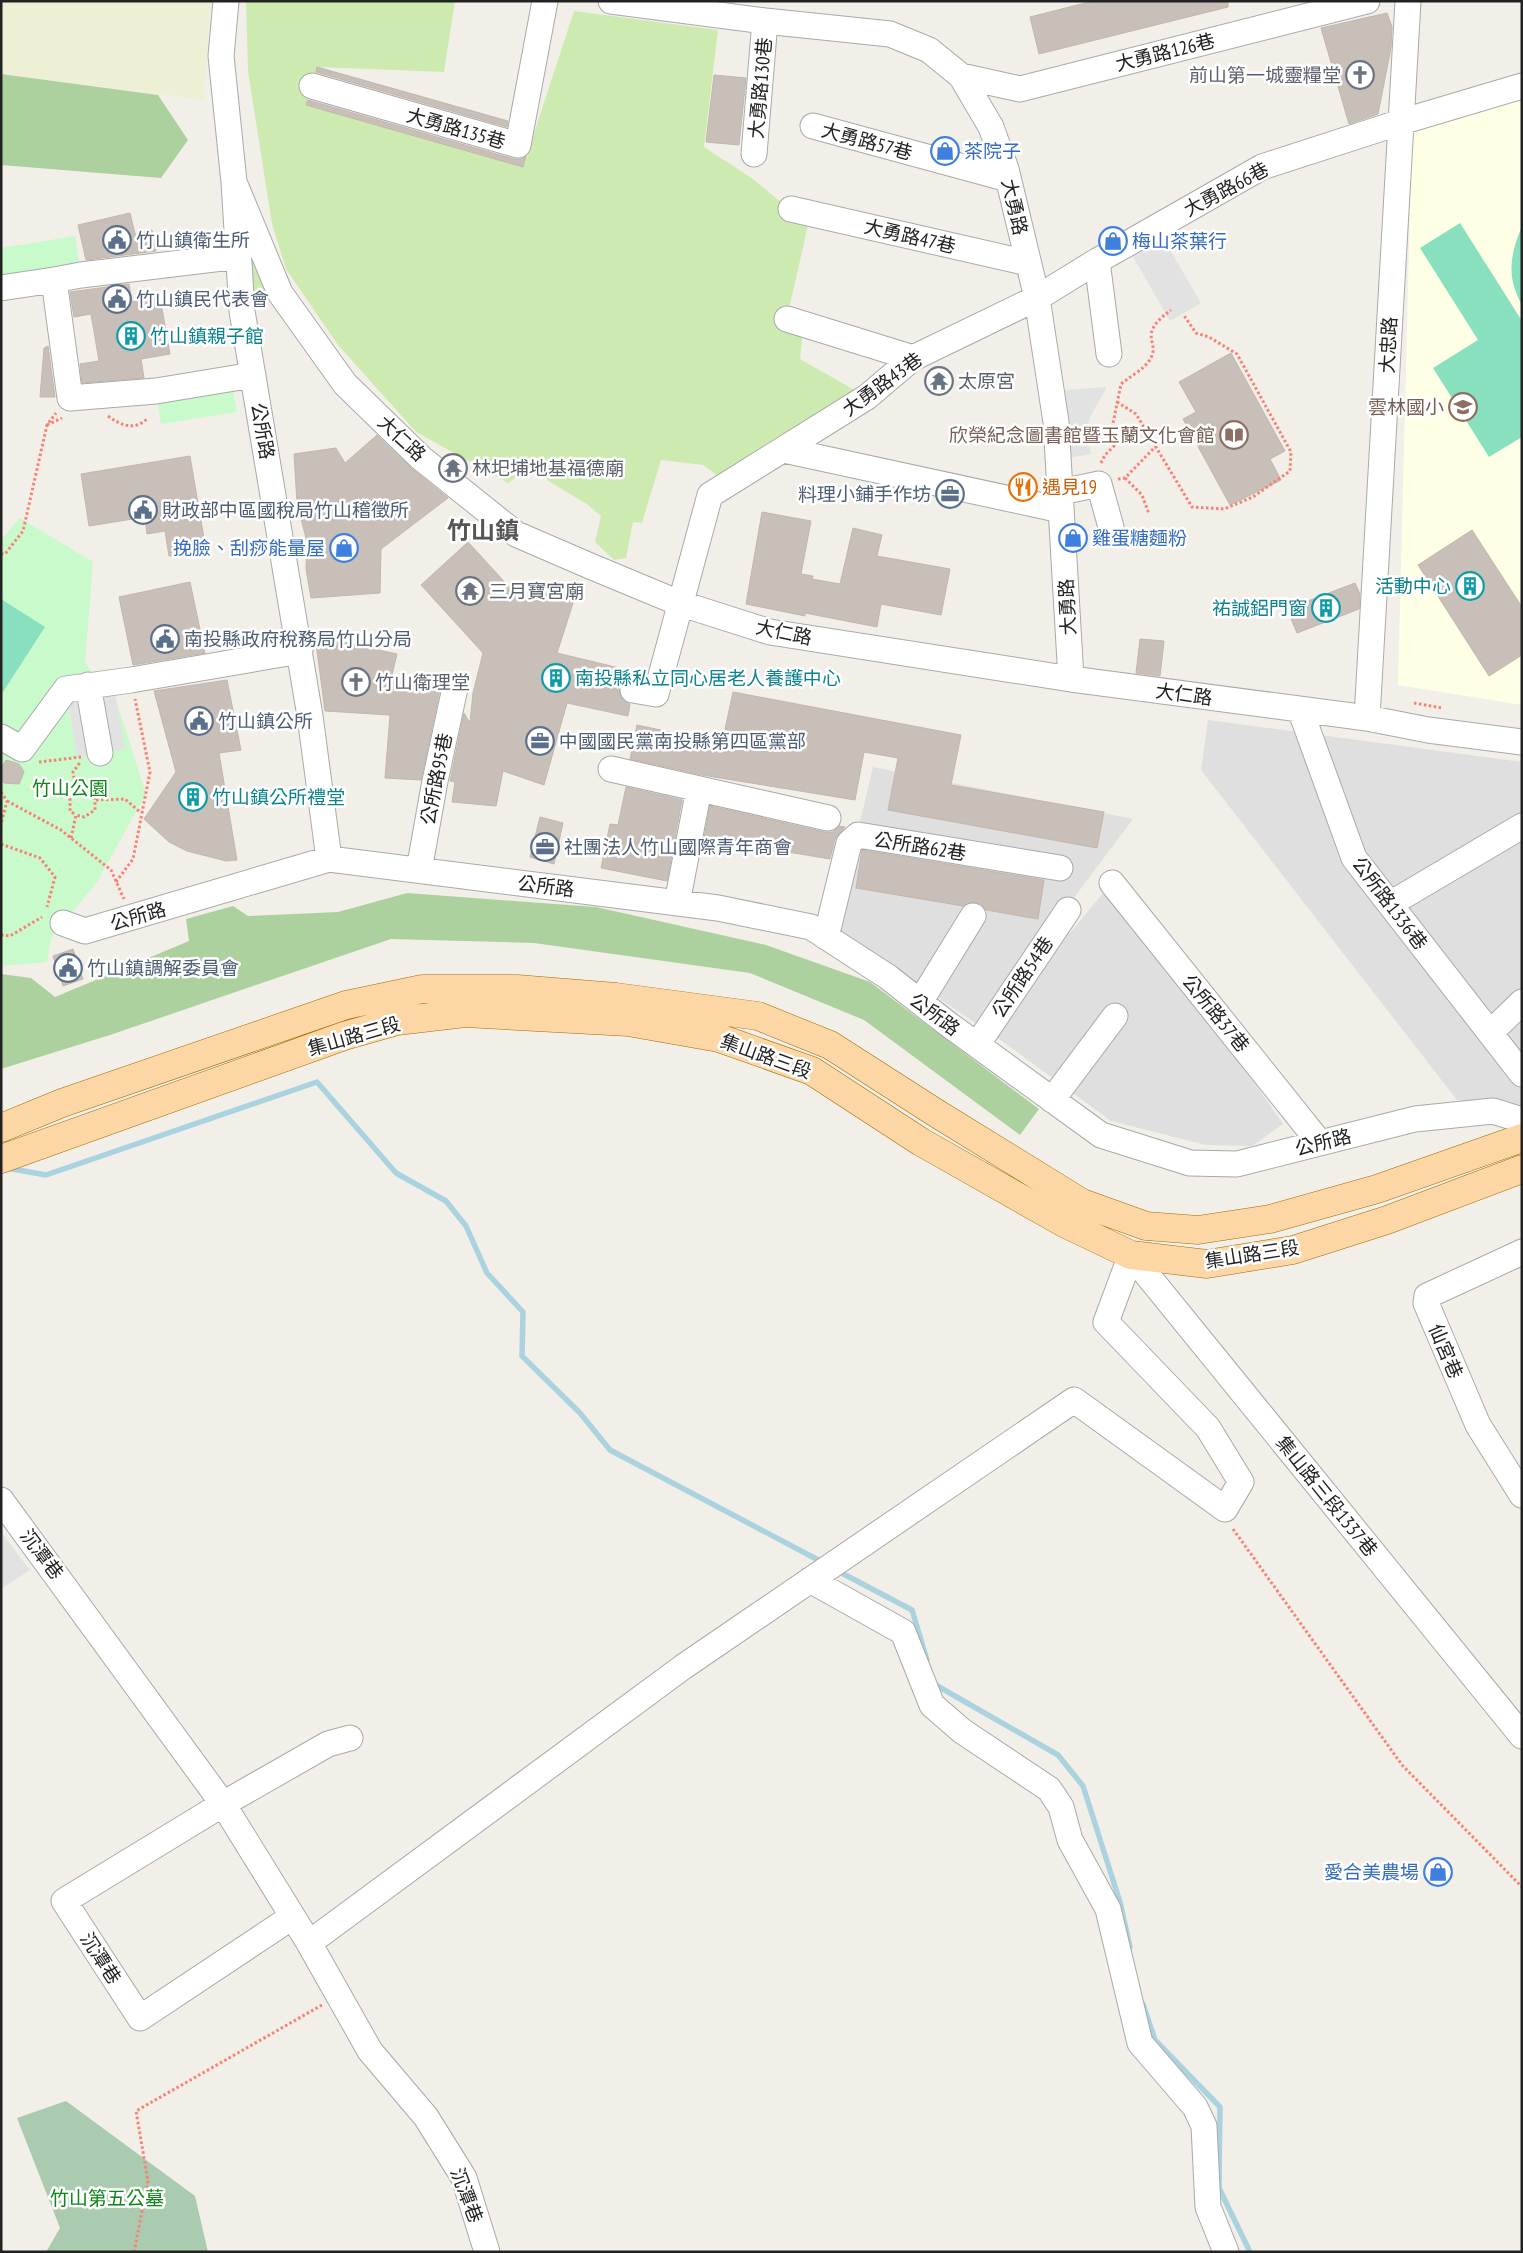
<svg xmlns="http://www.w3.org/2000/svg" width="1523" height="2253" font-family="'PT Sans Narrow','Noto Sans TC',sans-serif">
<style>
.residential{fill:#e0dfdf}
.education{fill:#ffffe5}
.farmland{fill:#eef0d5}
.grass{fill:#cdebb0}
.forest{fill:#add19e}
.cemetery{fill:#aacbaf}
.park{fill:#c8facc}
.pitch{fill:#88e0be}
.parking{fill:#e2e2e2}
.lines{fill:none;stroke-linecap:round;stroke-linejoin:round}
.stream{stroke:#aad3df;stroke-width:5.5}
.building{fill:#c7bfb8;stroke:#c4b6ab}
.minor-casing{stroke:#a9a9a9;stroke-width:27}
.major-casing{stroke:#a06b00;stroke-width:29}
.path{stroke:#fa8072;stroke-width:3;stroke-dasharray:2.5 2.5;stroke-linecap:butt}
.minor{stroke:#fff;stroke-width:25}
.major{stroke:#fcd6a4;stroke-width:28}
.labels{text-anchor:middle;stroke-width:5;stroke-linejoin:round;paint-order:stroke}
.street-label{font-size:19px;fill:#222;stroke:#fff}
.worship-label{font-size:19px;fill:#5b616d;stroke:#fff;text-anchor:start}
.shop-label{font-size:19px;fill:#366cbe;stroke:#fff;text-anchor:start}
.service-label{font-size:19px;fill:#4e5e75;stroke:#fff;text-anchor:start}
.culture-label{font-size:19px;fill:#0d838f;stroke:#fff;text-anchor:start}
.education-label{font-size:19px;fill:#785e54;stroke:#fff;text-anchor:end}
.food-label{font-size:19px;fill:#c56008;stroke:#fff;text-anchor:start}
.park-label{font-size:19px;fill:#0c8416;stroke:#fff}
.district-label{font-size:24px;font-weight:bold;fill:#555;stroke:#fff}
</style>
<rect width="100%" height="100%" fill="#f2efe9"/>
<path class="residential" d="M1208 720 1522 762V1106L1457 1100 1201 770Z
M873 767 1133 819 1052 927 1069 934 1114 880 1283 1124 1252 1146 1206 1145 1111 1121 1002 1041 835 928Z"/>
<path class="education" d="M1522 97V705L1398 685 1412 128Z"/>
<path class="farmland" d="M1 1H211L203 100 1 74Z"/>
<path class="grass" d="M246 1H455L444 72 318 67 306 105 523 167 574 11 718 30 704 147 753 179 808 225 787 318 803 330 800 359 867 397 725 481 703 465 661 460 642 523 633 522 626 558 614 560 595 542 601 516 587 504 548 481 540 461 508 483 416 432 338 345 286 269 272 224 248 71Z
M235 203 280 293 242 311Z"/>
<path class="forest" d="M1 74 158 95 188 140 161 178 1 165Z
M407 893 596 907 766 945 870 982 1039 1109 1020 1135 864 1020 750 973 534 943 391 939 110 1035 1 1069V974L31 978 55 997 189 941 186 919 233 906 248 916 338 912Z"/>
<path class="cemetery" d="M66 2101 195 2196 208 2252H46L60 2228 17 2118Z"/>
<path class="park" d="M75 236 81 275 1 288V248Z
M231 379 237 412 161 424 156 391Z
M20 518 93 562 85 662 94 676 112 687 146 794 97 882 51 938 47 962 3 966H1V540Z"/>
<path class="pitch" d="M1460 223 1522 321V437L1489 457 1433 368 1478 340 1420 248Z
M1522 226V305C1506 276 1510 255 1522 226Z
M1 599 45 627 1 695Z"/>
<path class="parking" d="M1159 231 1201 303 1170 321 1128 248Z
M1107 387 1090 417 1086 433 1091 454 1062 459 1056 391Z
M113 682 125 749 77 757 66 689Z
M1 1532 30 1570 1 1589Z"/>
<g class="lines">
<path class="stream" d="M7 1168 46 1175 317 1082 396 1173 446 1201 466 1226 487 1273 523 1312 522 1356 580 1413 610 1450 824 1563
M836 1570 912 1610 927 1660
M934 1684 1058 1755 1083 1786 1120 1902 1130 1947
M1143 2004 1155 2040 1220 2107 1219 2188 1250 2252"/>
</g>
<path class="building" d="M1093 1H1228V7L1039 54 1030 17Z
M1387 13 1392 27 1391 48 1378 114 1349 124 1321 28Z
M317 67 508 121 507 127 316 72Z
M714 75 746 78 739 145 706 142Z
M308 100 514 159H521L526 156 523 167 306 105Z
M130 213 135 234 152 230 156 251 86 260 78 225Z
M129 284 132 302 160 297 170 354 141 359 144 378 82 383 80 364 99 361 91 314 74 317 70 292Z
M48 346 55 397H40L44 348Z
M1231 353 1285 451 1270 459 1281 480 1230 505 1183 419 1196 412 1179 382Z
M377 435 411 468 448 498 381 549 380 593 311 598 306 569 307 542 297 503 294 454 336 448 345 463Z
M190 456 206 550 169 556 165 531 147 534 145 517 89 526 81 474Z
M762 512 811 521 801 574 813 576 812 579 840 584 853 528 882 535 877 556 950 569 941 615 881 604 877 627 805 613V616L746 604Z
M1472 530 1522 607V655L1489 676 1418 565Z
M468 542 523 602 532 592 575 597 557 653 636 672V676H629L622 680 619 687 620 695 624 701 630 704 628 716 567 703 544 785 503 771 496 806 452 802 455 782 450 781 464 713 470 723 473 693 483 653 421 585Z
M190 582 205 653 133 665 119 597Z
M1355 583 1360 594 1359 609 1297 633 1287 609Z
M315 636 397 654 391 679 442 673 445 678 441 685 421 780 385 778 390 715 325 711Z
M1140 639 1164 641 1160 676 1136 673Z
M227 680 241 750 219 753 237 860 226 861 187 851 169 842 144 819 176 772 154 691Z
M733 692 961 735 951 785 1104 812 1097 848 888 810 898 758 864 752 855 800 702 775 630 759 637 725 722 743Z
M6 760 19 764 24 772 19 784 4 783 1 776V768Z
M626 787 682 800 667 881 601 868 610 824 618 825Z
M710 806 825 832H833L839 826 845 827 835 839 830 859 704 838Z
M540 817 563 823 554 864 530 857Z
M862 850 1044 880 1038 919 986 910 981 904 974 902 963 906 856 888Z
M73 949 83 979 63 986 53 956Z"/>
<g class="lines">
<defs>
<path id="minor" d="M226 1 221 56 234 182 242 311 310 716 329 859
M611 1 765 21 890 34 929 50 961 76 991 127 1006 169 1037 298 1056 422 1071 679
M961 76 1020 89 1367 1
M312 86 518 145 545 1
M813 126 1008 179
M754 154 765 21
M234 182 280 293 345 384 421 458 516 534 590 566 679 603 770 632 1071 679 1367 718 1428 730 1522 742
M791 209 1028 263
M239 256 81 275 54 280 70 398 156 391 253 375
M1097 261 1109 354
M1 288 54 280
M787 319 913 358
M784 450 1061 510
M1061 492 1099 484 1111 527
M88 685 100 753
M633 690 656 694 710 495 867 397 913 358 1037 298 1097 261 1262 167 1401 122 1522 86
M1300 709 1354 858 1522 1074
M1367 718 1408 1
M1 737 22 749 66 689 131 680 300 651
M611 769 828 818
M419 870 435 781 455 688
M1112 883 1320 1143
M677 903 699 789
M1390 904 1522 826
M63 923 85 931 329 859 718 908 811 927 888 977 948 1024 1101 1135 1190 1163 1237 1164 1415 1119 1493 1111 1522 1120
M826 937 849 843 858 835 1060 868
M920 1002 973 916
M1490 1033 1522 1002
M977 1045 1068 910
M1052 1100 1115 1016
M1522 1252 1427 1296 1426 1303 1478 1425 1522 1495
M1131 1255 1522 1736
M1 1500 223 1804 309 1943 370 2051 426 2117 464 2178 487 2252
M810 1580 903 1632 932 1705 962 1731 1049 1789 1061 1807 1070 1840 1108 1909 1140 2043 1195 2107 1204 2126 1208 2207 1226 2252
M292 1917 140 2018 64 1901 223 1804 328 1744 350 1738
M309 1943 683 1667 1074 1400 1225 1509 1241 1482 1208 1428 1106 1322 1131 1255"/>
<path id="major" d="M1 1128 62 1103 346 1005 422 989H517L616 997 758 1016 830 1045 936 1113 1082 1203 1146 1226 1198 1230 1270 1219 1377 1189 1522 1138
M1 1159 344 1036 397 1021 465 1013 628 1022 719 1038 812 1071 921 1142 1064 1223 1131 1255 1207 1264 1293 1250 1387 1220 1522 1169"/>
</defs>
<use href="#minor" class="minor-casing"/>
<use href="#major" class="major-casing"/>
<path class="path" d="M1117 402 1136 414 1192 507 1224 509 1253 497 1290 471 1291 452 1237 354 1209 337 1196 333 1183 314
M108 416C122 426 135 431 148 418
M47 425 62 418
M1101 463 1105 455 1114 446 1112 428 1121 384C1128 378 1145 368 1149 361 1163 341 1134 337 1171 310
M1125 478 1142 495 1149 514
M1118 479 1125 478 1159 443
M1 554H5L23 531 47 425 56 413
M1414 703 1442 708
M39 762 81 757
M1 792 7 801 1 824
M77 793 73 772 81 761
M96 800 125 799 141 813
M7 801 61 830 111 870 124 899
M71 838 76 815 84 817 95 810V794L84 790 70 796V811L76 815
M1 844 40 858 55 877 47 907
M116 882 133 859 150 772 135 699
M1 935 10 936 42 917
M1233 1529 1402 1765 1522 1887
M134 2252 148 2181 136 2111 322 2005"/>
<use href="#minor" class="minor"/>
<use href="#major" class="major"/>
</g>
<defs>
<symbol id="church-ring" viewBox="-11 -11 22 22"><circle r="9.5" fill="#fff" stroke="#6b7280" stroke-width="1.5"/><path d="M-1.2-6h2.4v3.5h3.3v2.4h-3.3V6h-2.4V-.1h-3.3v-2.4h3.3Z" fill="#6b7280"/></symbol>
<symbol id="shop-ring" viewBox="-11 -11 22 22"><circle r="9.5" fill="#fff" stroke="#3f7fe0" stroke-width="1.5"/><path d="M-5-2.5h2.3a2.7 3.5 0 0 1 5.4 0H5L5.5 6h-11ZM-1.5-2.5h3a1.5 2.3 0 0 0-3 0Z" fill="#3f7fe0"/></symbol>
<symbol id="civic-ring" viewBox="-11 -11 22 22"><circle r="9.5" fill="#fff" stroke="#5c6f8a" stroke-width="1.5"/><path d="M-.6-6.5H3V-4.5H.6V-3L4-1V1h2V6H-6V1h2V-1L-.6-3ZM-1.2 2.5V6h2.4V2.5Z" fill="#5c6f8a"/></symbol>
<symbol id="building-ring" viewBox="-11 -11 22 22"><circle r="9.5" fill="#fff" stroke="#0f9aa8" stroke-width="1.5"/><path d="M-4-6H4V6H1V3H-1V6H-4ZM-2.5-4.3h1.7v1.8h-1.7ZM.8-4.3h1.7v1.8H.8ZM-2.5-1h1.7V.8h-1.7ZM.8-1h1.7V.8H.8Z" fill="#0f9aa8"/></symbol>
<symbol id="temple-ring" viewBox="-11 -11 22 22"><circle r="9.5" fill="#fff" stroke="#6b7280" stroke-width="1.5"/><path d="M0-6L5-2H3V0L6.5 2.5H4V6H1.5V3h-3V6H-4V2.5H-6.5L-3 0V-2H-5Z" fill="#6b7280"/></symbol>
<symbol id="school-ring" viewBox="-11 -11 22 22"><circle r="9.5" fill="#fff" stroke="#8d6e63" stroke-width="1.5"/><path d="M0-5L7-2L0 1L-7-2ZM-4 1L0 2.5L4 1V4Q0 6-4 4Z" fill="#8d6e63"/></symbol>
<symbol id="library-ring" viewBox="-11 -11 22 22"><circle r="9.5" fill="#fff" stroke="#8d6e63" stroke-width="1.5"/><path d="M-6-4Q-3-5.5-.7-3.5V5Q-3 3-6 4ZM6-4Q3-5.5 .7-3.5V5Q3 3 6 4Z" fill="#8d6e63"/></symbol>
<symbol id="restaurant-ring" viewBox="-11 -11 22 22"><circle r="9.5" fill="#fff" stroke="#e8710a" stroke-width="1.5"/><path d="M-5-6h1v4h1v-4h1v4h1v-4h1v5L-1.5 .5V6h-2V.5L-5-1ZM5-6V6H3V1.5H1.5Q1.5-4 5-6Z" fill="#e8710a"/></symbol>
<symbol id="office-ring" viewBox="-11 -11 22 22"><circle r="9.5" fill="#fff" stroke="#5c6f8a" stroke-width="1.5"/><path d="M-6-3h4V-5.5h4V-3h4V5H-6ZM-1-4.5V-3h2v-1.5ZM-6 0V1H6V0Z" fill="#5c6f8a"/></symbol>
</defs>
<g fill-rule="evenodd">
<use href="#church-ring" x="1344" y="59" width="32" height="32"/>
<use href="#shop-ring" x="929" y="135" width="32" height="32"/>
<use href="#civic-ring" x="101" y="224" width="32" height="32"/>
<use href="#shop-ring" x="1097" y="225" width="32" height="32"/>
<use href="#civic-ring" x="101" y="283" width="32" height="32"/>
<use href="#building-ring" x="115" y="320" width="32" height="32"/>
<use href="#temple-ring" x="923" y="365" width="32" height="32"/>
<use href="#school-ring" x="1447" y="391" width="32" height="32"/>
<use href="#library-ring" x="1218" y="419" width="32" height="32"/>
<use href="#temple-ring" x="437" y="452" width="32" height="32"/>
<use href="#restaurant-ring" x="1007" y="471" width="32" height="32"/>
<use href="#office-ring" x="934" y="478" width="32" height="32"/>
<use href="#civic-ring" x="127" y="494" width="32" height="32"/>
<use href="#shop-ring" x="1057" y="522" width="32" height="32"/>
<use href="#shop-ring" x="328" y="532" width="32" height="32"/>
<use href="#building-ring" x="1454" y="570" width="32" height="32"/>
<use href="#temple-ring" x="454" y="575" width="32" height="32"/>
<use href="#building-ring" x="1310" y="592" width="32" height="32"/>
<use href="#civic-ring" x="149" y="623" width="32" height="32"/>
<use href="#building-ring" x="540" y="662" width="32" height="32"/>
<use href="#church-ring" x="340" y="666" width="32" height="32"/>
<use href="#civic-ring" x="183" y="705" width="32" height="32"/>
<use href="#office-ring" x="524" y="725" width="32" height="32"/>
<use href="#building-ring" x="177" y="781" width="32" height="32"/>
<use href="#office-ring" x="529" y="831" width="32" height="32"/>
<use href="#civic-ring" x="52" y="952" width="32" height="32"/>
<use href="#shop-ring" x="1422" y="1856" width="32" height="32"/>
</g>
<g class="labels">
<g class="street-label">
<text transform="translate(1165 52) rotate(-14)" y="7">大勇路126巷</text>
<text transform="translate(760 88) rotate(-85)" y="7">大勇路130巷</text>
<text transform="translate(456 128) rotate(16)" y="7">大勇路135巷</text>
<text transform="translate(867 141) rotate(15)" y="7">大勇路57巷</text>
<text transform="translate(1226 189) rotate(-28)" y="7">大勇路66巷</text>
<text transform="translate(1015 207) rotate(77)" y="7">大勇路</text>
<text transform="translate(910 236) rotate(13)" y="7">大勇路47巷</text>
<text transform="translate(1388 345) rotate(-87)" y="7">大忠路</text>
<text transform="translate(882 384) rotate(-36)" y="7">大勇路43巷</text>
<text transform="translate(263 431) rotate(80)" y="7">公所路</text>
<text transform="translate(402 438) rotate(43)" y="7">大仁路</text>
<text transform="translate(1067 607) rotate(-93)" y="7">大勇路</text>
<text transform="translate(784 632) rotate(12)" y="7">大仁路</text>
<text transform="translate(1184 694) rotate(8)" y="7">大仁路</text>
<text transform="translate(436 779) rotate(-79)" y="7">公所路95巷</text>
<text transform="translate(920 846) rotate(9)" y="7">公所路62巷</text>
<text transform="translate(546 886) rotate(7)" y="7">公所路</text>
<text transform="translate(1390 903) rotate(53)" y="7">公所路1336巷</text>
<text transform="translate(138 916) rotate(-16)" y="7">公所路</text>
<text transform="translate(1022 977) rotate(-56)" y="7">公所路54巷</text>
<text transform="translate(1216 1013) rotate(51)" y="7">公所路37巷</text>
<text transform="translate(935 1014) rotate(37)" y="7">公所路</text>
<text transform="translate(354 1036) rotate(-16)" y="7">集山路三段</text>
<text transform="translate(766 1056) rotate(20)" y="7">集山路三段</text>
<text transform="translate(1323 1142) rotate(-14)" y="7">公所路</text>
<text transform="translate(1252 1254) rotate(-9)" y="7">集山路三段</text>
<text transform="translate(1446 1351) rotate(67)" y="7">仙宮巷</text>
<text transform="translate(1327 1496) rotate(51)" y="7">集山路三段1337巷</text>
<text transform="translate(42 1554) rotate(53)" y="7">沉潭巷</text>
<text transform="translate(101 1958) rotate(57)" y="7">沉潭巷</text>
<text transform="translate(467 2195) rotate(69)" y="7">沉潭巷</text>
</g>
<g class="worship-label">
<text x="1341" y="82" text-anchor="end">前山第一城靈糧堂</text>
<text x="958" y="388">太原宮</text>
<text x="472" y="475">林圯埔地基福德廟</text>
<text x="489" y="598">三月寶宮廟</text>
<text x="375" y="689">竹山衛理堂</text>
</g>
<g class="shop-label">
<text x="964" y="158">茶院子</text>
<text x="1132" y="248">梅山茶葉行</text>
<text x="1092" y="545">雞蛋糖麵粉</text>
<text x="325" y="555" text-anchor="end">挽臉、刮痧能量屋</text>
<text x="1419" y="1879" text-anchor="end">愛合美農場</text>
</g>
<g class="service-label">
<text x="136" y="247">竹山鎮衛生所</text>
<text x="136" y="306">竹山鎮民代表會</text>
<text x="931" y="501" text-anchor="end">料理小鋪手作坊</text>
<text x="162" y="517">財政部中區國稅局竹山稽徵所</text>
<text x="184" y="646">南投縣政府稅務局竹山分局</text>
<text x="218" y="728">竹山鎮公所</text>
<text x="559" y="748">中國國民黨南投縣第四區黨部</text>
<text x="564" y="854">社團法人竹山國際青年商會</text>
<text x="87" y="975">竹山鎮調解委員會</text>
</g>
<g class="culture-label">
<text x="150" y="343">竹山鎮親子館</text>
<text x="1451" y="593" text-anchor="end">活動中心</text>
<text x="1307" y="615" text-anchor="end">祐誠鋁門窗</text>
<text x="575" y="685">南投縣私立同心居老人養護中心</text>
<text x="212" y="804">竹山鎮公所禮堂</text>
</g>
<g class="education-label">
<text x="1444" y="414">雲林國小</text>
<text x="1215" y="442">欣榮紀念圖書館暨玉蘭文化會館</text>
</g>
<g class="food-label">
<text x="1042" y="494">遇見19</text>
</g>
<g class="park-label">
<text x="70" y="795">竹山公園</text>
<text x="107" y="2205">竹山第五公墓</text>
</g>
<g class="district-label">
<text x="483" y="539">竹山鎮</text>
</g>
</g>
<rect width="1523" height="2253" fill="none" stroke="#222222" stroke-width="5"/>
</svg>
